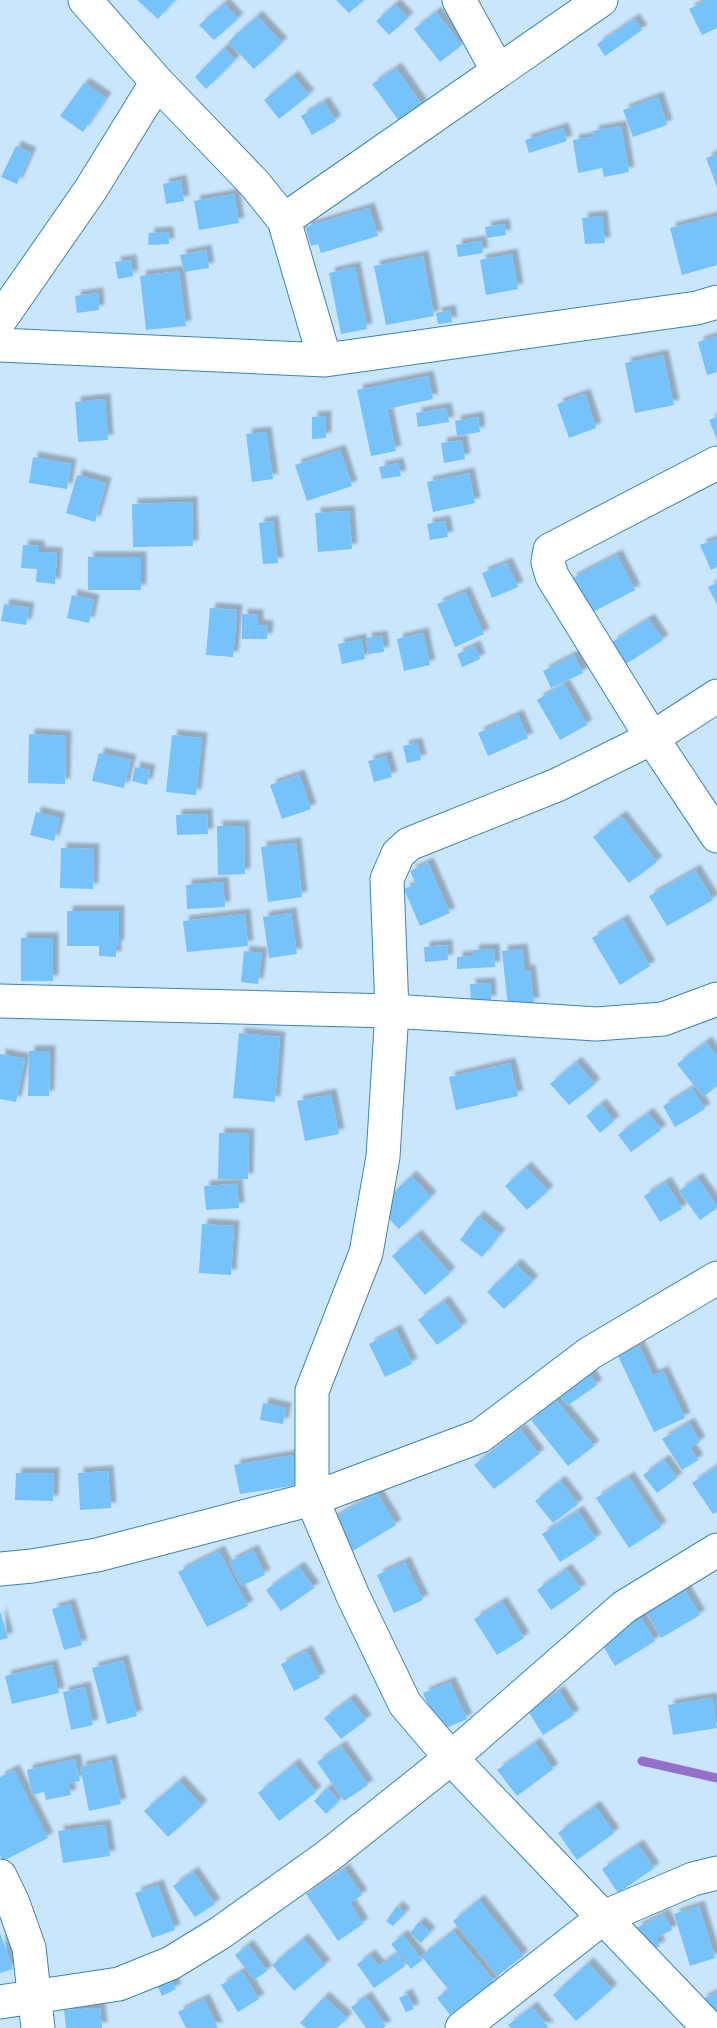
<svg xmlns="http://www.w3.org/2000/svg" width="717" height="2028" font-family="'Work Sans',sans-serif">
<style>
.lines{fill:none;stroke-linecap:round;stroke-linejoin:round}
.stream{stroke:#966fca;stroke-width:9}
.building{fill:#76c2fa;filter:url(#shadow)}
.minor-casing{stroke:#3b84b7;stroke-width:35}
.minor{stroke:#fff;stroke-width:33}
</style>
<defs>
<filter id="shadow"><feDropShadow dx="5.5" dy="-5.5" stdDeviation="1.5" flood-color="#0004"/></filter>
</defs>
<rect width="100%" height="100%" fill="#cae6fd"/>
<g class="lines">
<path class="stream" d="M642 1761 717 1778"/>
</g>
<path class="building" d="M137 0H175L158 19Z
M336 0H364L349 13Z
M707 0H717V28L702 35 689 9Z
M224 3 238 19 214 40 199 25Z
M395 4 408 18 389 35 376 21Z
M436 12 462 45 440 62 414 29Z
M257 16 282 43 254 69 228 42Z
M634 19 642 30 605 56 597 44Z
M224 48 235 60 206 89 195 77Z
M396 68 422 105 399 121 372 84Z
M293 76 309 95 279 119 264 100Z
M84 83 106 98 83 132 60 116Z
M658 97 667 125 633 137 623 110Z
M324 102 336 121 312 135 301 116Z
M621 126 629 172 604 177 602 168 578 173 573 140 594 137 593 131Z
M563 128 567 141 529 153 525 140Z
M16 146 31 153 17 184 1 177Z
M717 154V187L706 158Z
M181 180 184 201 166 204 163 184Z
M234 194 239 223 199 230 194 201Z
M369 208 378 236 321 253 318 244 311 246 305 227Z
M602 216 605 243 585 244 582 218Z
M717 216V265L682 275 670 228Z
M504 224 506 235 487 238 485 227Z
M168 232 169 244 148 245 149 233Z
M481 241 483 253 458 257 456 245Z
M206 250 209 268 184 272 180 255Z
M512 254 518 289 486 295 480 260Z
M423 256 434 316 386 325 374 266Z
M131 260 133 276 118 279 115 262Z
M355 267 367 329 341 334 329 273Z
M179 271 186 326 146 330 140 276Z
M98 293 99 310 77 313 75 296Z
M450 310 452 322 438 324 436 313Z
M717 336V372L707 375 698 342Z
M663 355 674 405 635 413 625 363Z
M428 376 433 399 387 409 396 451 371 456 357 390Z
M585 394 596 428 569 438 557 404Z
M105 399 108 440 78 442 75 402Z
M446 408 449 422 418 427 416 413Z
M326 416V438L312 439V417Z
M478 417 480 432 457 436 455 421Z
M717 417V440L709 420Z
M266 432 273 479 252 482 246 434Z
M462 440 465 459 444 463 441 443Z
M340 450 352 486 307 501 295 465Z
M33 457 71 464 67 489 29 483Z
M398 463 401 476 382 479 379 467Z
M469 473 475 503 433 512 427 482Z
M77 475 106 483 95 522 66 513Z
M192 502 193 546 133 547 132 504Z
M349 511 352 549 318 552 315 513Z
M273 521 278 563 263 564 259 523Z
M445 521 448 537 430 540 427 524Z
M717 539V567L711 570 700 545Z
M23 545 39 546V552L57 553 55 584 36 582 37 569 21 568Z
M617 555 635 590 589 614 571 579Z
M88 557H141V590H88Z
M507 563 518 587 492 598 482 573Z
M717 583V605L708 587Z
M465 592 484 634 455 647 437 604Z
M72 595 94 600 89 623 67 618Z
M4 604 29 608 26 625 1 621Z
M210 608 237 610 233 657 206 655Z
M242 614 258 615V625L268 626 267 639H242Z
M649 619 663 640 626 664 612 642Z
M423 633 430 665 404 671 397 639Z
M382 636 384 652 368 654 366 638Z
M361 639 365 659 342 664 338 644Z
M475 646 480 659 462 667 457 654Z
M574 655 583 673 551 688 543 671Z
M564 684 587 725 560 740 537 700Z
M518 715 528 738 488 756 478 733Z
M29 734 66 736 65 784 28 783Z
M172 735 202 738 196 795 166 792Z
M417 743 421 760 407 763 403 746Z
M99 753 131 760 124 788 92 781Z
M386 756 392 777 374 782 368 761Z
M135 767 150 770 147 785 132 781Z
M299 775 311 809 282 819 270 785Z
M36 812 60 818 54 841 30 835Z
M207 814 208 834 177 835 176 815Z
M621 816 657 862 629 883 593 837Z
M217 826H244L245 874 218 875Z
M296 843 302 897 268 902 261 847Z
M61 848 94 849 93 889 60 888Z
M428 863 450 913 420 926 404 889 416 884 410 871Z
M695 870 713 900 667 926 649 896Z
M223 882 225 907 187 909 186 885Z
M67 911H119V945L116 946V957L99 956V946H67Z
M291 913 297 954 269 958 263 917Z
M245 914 248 946 187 952 183 921Z
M623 920 650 966 620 985 592 938Z
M21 938H53V981H21Z
M447 945 448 960 425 962 424 947Z
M494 949 495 967 457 969V957L474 956 473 950Z
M522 949 525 971 530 970 534 1003 508 1007 502 951Z
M244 951 262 953 258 984 241 982Z
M490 983 491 1001 471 1002 470 984Z
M239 1033 280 1037 275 1102 233 1098Z
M706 1042 717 1056V1086L703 1097 677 1064Z
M29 1051H50L49 1096H28Z
M0 1054 25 1059 16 1102 0 1099Z
M576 1062 595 1084 569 1105 550 1084Z
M510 1063 518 1096 456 1110 449 1077Z
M692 1088 705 1109 675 1127 663 1106Z
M331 1094 339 1134 305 1141 297 1101Z
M601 1104 614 1121 600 1133 586 1116Z
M648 1113 661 1130 631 1152 618 1135Z
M219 1133 249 1134 248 1179H218Z
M526 1167 548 1191 527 1210 505 1186Z
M411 1176 431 1197 399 1229 378 1208Z
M697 1178 717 1206V1208L700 1220 679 1191Z
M666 1182 682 1209 660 1222 644 1196Z
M237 1184 239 1208 206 1210 204 1186Z
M478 1216 500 1234 482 1257 460 1240Z
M202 1224 234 1226 231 1275 199 1273Z
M416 1235 450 1273 425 1295 392 1256Z
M516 1264 533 1281 504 1309 487 1292Z
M444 1301 462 1327 437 1345 418 1320Z
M396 1330 412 1364 385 1377 369 1344Z
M639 1346 653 1376 663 1371 685 1418 654 1432 618 1356Z
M586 1368 597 1385 567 1406 555 1389Z
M556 1400 594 1446 568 1466 531 1420Z
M263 1403 286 1408 283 1424 260 1420Z
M689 1423 700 1442 690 1448 698 1460 682 1470 662 1439Z
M520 1429 539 1454 494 1489 474 1465Z
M293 1455 298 1485 240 1494 234 1465Z
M664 1460 677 1478 657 1493 643 1475Z
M717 1466V1512L713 1514 692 1483Z
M108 1471 111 1508 80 1510 78 1473Z
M16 1473H54L53 1501 15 1500Z
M629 1477 661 1527 629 1548 596 1498Z
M560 1481 578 1504 553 1523 535 1501Z
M377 1493 396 1525 346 1555 327 1522Z
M578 1511 596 1539 560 1562 542 1534Z
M253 1550 265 1575 241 1586 229 1562Z
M219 1551 248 1606 207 1627 178 1572Z
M405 1562 423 1600 394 1613 377 1575Z
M299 1567 314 1588 281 1611 266 1590Z
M566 1569 581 1589 551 1610 537 1590Z
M684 1589 700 1615 661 1638 646 1612Z
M502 1602 524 1638 497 1655 474 1619Z
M70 1604 82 1645 64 1650 52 1609Z
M0 1611 8 1638 0 1640Z
M640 1616 655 1641 615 1666 600 1641Z
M307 1651 320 1678 294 1691 281 1664Z
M123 1660 137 1716 107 1724 92 1668Z
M52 1665 59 1693 12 1704 5 1676Z
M450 1682 467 1719 439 1731 423 1693Z
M85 1687 93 1725 71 1730 63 1692Z
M559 1691 574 1715 543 1735 528 1711Z
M712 1698 717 1728 673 1735 668 1705Z
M350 1699 366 1720 341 1739 324 1718Z
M535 1743 553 1769 517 1796 497 1770Z
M341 1746 368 1785 344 1801 317 1762Z
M75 1759 80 1781 68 1783 71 1795 46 1800 44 1792 32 1795 27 1770Z
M111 1760 121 1804 89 1811 80 1767Z
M294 1764 316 1792 279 1821 258 1793Z
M14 1770 48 1838 3 1861 0 1855V1777Z
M179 1781 202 1806 168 1837 144 1811Z
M327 1788 339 1801 326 1814 314 1801Z
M595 1806 614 1833 577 1860 558 1833Z
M105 1825 110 1856 63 1863 58 1831Z
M638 1845 654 1868 618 1893 602 1869Z
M344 1869 362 1895 350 1903 363 1924 338 1941 306 1894Z
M193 1872 215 1904 195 1917 173 1886Z
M158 1885 175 1930 152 1938 135 1893Z
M479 1900 523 1956 497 1976 453 1921Z
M397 1906 405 1913 393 1926 386 1921Z
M699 1906 715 1958 690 1966 674 1914Z
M664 1914 672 1930 656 1938 660 1946 648 1952 636 1928Z
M419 1922 430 1932 421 1943 410 1933Z
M453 1931 494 1981 450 2015 437 1998 448 1989 421 1956Z
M0 1933 13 1969 0 1973Z
M403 1935 422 1960 411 1969 391 1944Z
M303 1939 325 1965 294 1991 272 1965Z
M248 1945 267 1971 254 1980 235 1955Z
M397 1953 405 1966 374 1988 357 1964 370 1955 379 1966Z
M588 1963 612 1989 576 2021 553 1995Z
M242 1971 259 1999 238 2012 221 1985Z
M170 1976 176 1989 162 1996 156 1983Z
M717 1992V2028L701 2000Z
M407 1994 414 2009 406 2012 399 1998Z
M324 1997 347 2018 337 2028H306L300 2023Z
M366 1997 386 2026 383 2028H366L351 2007Z
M204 1999 218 2028H186L178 2012Z
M532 2007 549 2028H511L508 2025Z
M100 2008 102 2028H66L64 2010Z"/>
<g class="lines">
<defs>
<path id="minor" d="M85 0 157 82 254 183 284 220 325 360
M459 0 498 71
M284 220 601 0
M0 320 91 189 157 82
M0 345 325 360 697 308 717 302
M717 463 550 550 548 562 552 576 652 738 717 836
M0 1001 392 1011 596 1024 663 1019 717 999
M0 1569 32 1566 97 1555 312 1499 480 1436 590 1353 717 1278
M0 1876 13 1903 29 1948 38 2028
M0 2002 119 1984 171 1963 220 1933 328 1856 451 1758 624 1607 717 1550
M462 2028 604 1917 693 1879 717 1873
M709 2028 451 1758 405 1704 353 1596 312 1499V1391L366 1253 383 1157 392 1011 387 879 398 854 409 844 557 785 652 738 717 696"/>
</defs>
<use href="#minor" class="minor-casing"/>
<use href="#minor" class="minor"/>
</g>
</svg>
